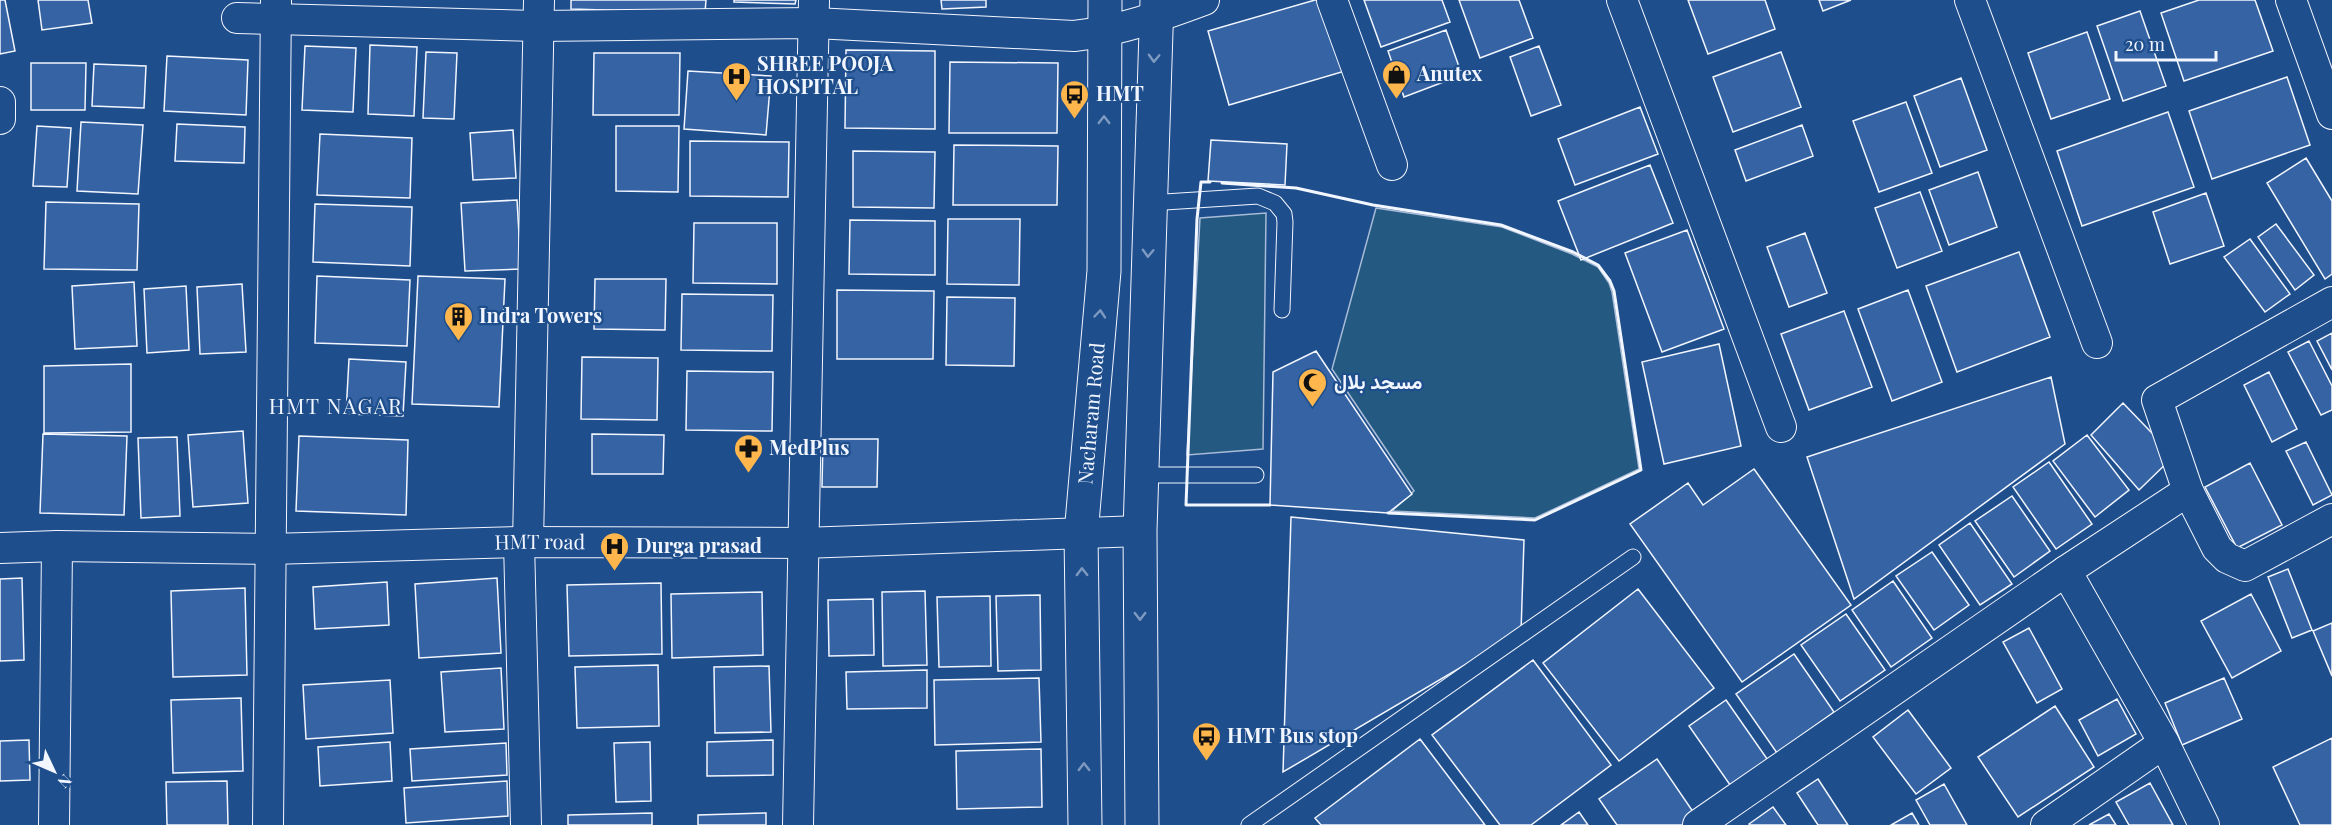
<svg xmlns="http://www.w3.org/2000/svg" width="2332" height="825" font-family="'Playfair Display',Vazirmatn,serif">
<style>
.green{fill:#245a82;stroke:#a8bbd7;stroke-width:1.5}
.building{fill:#3563a3;stroke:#f2f6ff;stroke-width:1.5}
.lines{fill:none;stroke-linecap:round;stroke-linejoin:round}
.service-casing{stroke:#f2f6ff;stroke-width:17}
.minor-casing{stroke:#f2f6ff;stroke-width:32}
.secondary-casing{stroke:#f2f6ff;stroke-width:35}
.service{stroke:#1f4e8c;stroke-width:15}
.minor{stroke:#1f4e8c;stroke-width:30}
.secondary{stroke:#1f4e8c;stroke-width:33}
.wall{stroke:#f2f6ff;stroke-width:3}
.oneway{stroke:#7e9ac0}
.labels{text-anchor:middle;stroke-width:4.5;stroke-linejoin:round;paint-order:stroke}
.poi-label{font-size:20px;font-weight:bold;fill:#f2f6ff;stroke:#1f4e8c;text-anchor:start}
.street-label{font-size:20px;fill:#f2f6ff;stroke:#1f4e8c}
.neighbourhood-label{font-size:21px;letter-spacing:1.5px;fill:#f2f6ff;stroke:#1f4e8c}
</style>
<rect width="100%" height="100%" fill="#1f4e8c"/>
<path class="green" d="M1376 208 1502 227 1572 254 1598 267 1609 283 1612 292 1639 469 1535 518 1392 511 1414 491 1332 369Z
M1266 213 1263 449 1187 455 1200 218Z"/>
<path class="building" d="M0 0H5L15 51 0 54Z
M38 0H88L92 23 42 30Z
M571 0H706L705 13 571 9Z
M734 0H796L795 4 734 2Z
M941 0H986V7L942 9Z
M1315 0H1325L1345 71 1229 105 1208 31Z
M1364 0H1442L1450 22 1381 47Z
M1459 0H1519L1533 38 1480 58Z
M1688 0H1765L1775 29 1708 54Z
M1819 0H1851L1823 11Z
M2199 0H2255L2273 51 2184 81 2161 13Z
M2140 11 2166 86 2123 101 2097 26Z
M1446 30 1462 75 1404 97 1388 51Z
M2087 32 2110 99 2051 119 2028 53Z
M370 45 417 47 414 116 368 114Z
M305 46 356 48 353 112 302 110Z
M1539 46 1561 105 1531 116 1510 57Z
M846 50 935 51V129L845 128Z
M426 52 457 53 454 119 423 118Z
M1781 52 1801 107 1733 132 1713 77Z
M594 53H680L679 115H593Z
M167 56 248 60 246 115 164 111Z
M950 62 1058 63 1057 133H949Z
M31 63H86L85 110H31Z
M94 64 146 66 144 108 92 106Z
M688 71 771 76 766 135 684 129Z
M2287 77 2310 145 2212 179 2189 111Z
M1961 78 1987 150 1940 167 1914 96Z
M1906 102 1932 173 1879 192 1853 121Z
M1640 107 1658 154 1575 185 1558 139Z
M2168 112 2194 187 2082 226 2057 151Z
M81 122 143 125 138 194 77 191Z
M177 124 245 127 244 163 175 161Z
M1802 125 1813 156 1746 181 1735 150Z
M37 126 71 128 67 187 33 186Z
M616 126H679L678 192 616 191Z
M513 130 516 178 473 180 470 133Z
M320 134 412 138 410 198 317 195Z
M1211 140 1287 144 1285 185 1208 181Z
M690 141 789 142 788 197 690 196Z
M954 145 1058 146 1057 205H953Z
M853 151 935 152 934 208 853 207Z
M2306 158 2332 201V274L2325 279 2267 183Z
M1650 165 1673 223 1581 260 1558 201Z
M1978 172 1997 227 1949 245 1929 190Z
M1920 192 1942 251 1897 268 1875 208Z
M2206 193 2224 246 2170 264 2153 212Z
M517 200 521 269 465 271 461 203Z
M46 202 139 204 137 270 44 269Z
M315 204 412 207 410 266 313 262Z
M948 219H1020L1019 285 947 284Z
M850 220 935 221V275L849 274Z
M694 223H777V284L693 283Z
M2276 224 2314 275 2295 290 2258 237Z
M1687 230 1724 329 1662 352 1625 253Z
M1805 233 1827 293 1789 307 1767 247Z
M2250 239 2290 294 2265 312 2224 257Z
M2019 252 2050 337 1957 372 1926 286Z
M317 276 410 280 407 346 315 343Z
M418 276 505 279 499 407 412 404Z
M595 279H666L665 330 594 329Z
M134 282 137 346 75 349 72 286Z
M242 284 246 352 200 354 197 287Z
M186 286 189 350 147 353 144 289Z
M837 290 934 291 933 359H837Z
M1908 290 1942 382 1892 401 1858 309Z
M682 294 773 295 772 351 681 350Z
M947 297 1015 298 1014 366 946 365Z
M1844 311 1872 387 1809 410 1781 334Z
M2332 333V370L2317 341Z
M2309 341 2332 386V410L2321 415 2288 352Z
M1719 344 1741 446 1664 464 1642 362Z
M1316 351 1412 494 1388 513 1270 505 1273 372Z
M582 357 658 358 657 420 581 419Z
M349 359 406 362 403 416 346 414Z
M131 364V432L44 433V366Z
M687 371 773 372 772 431 686 430Z
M2269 372 2297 429 2272 442 2244 385Z
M2051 377 2065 444 1854 599 1807 457Z
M2123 403 2174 456 2139 490 2091 435Z
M243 431 248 503 193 507 188 435Z
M43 434 127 436 124 515 40 513Z
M592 434 664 435 663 474H592Z
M2087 435 2129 490 2095 517 2053 461Z
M299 436 408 440 406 515 296 511Z
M177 437 180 516 141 518 138 438Z
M823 439H878L877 487H822Z
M2306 442 2332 495 2313 505 2286 451Z
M2049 462 2092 524 2056 549 2013 487Z
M2250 463 2282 525 2237 548 2205 487Z
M1754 469 1851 605 1742 682 1630 524 1688 483 1703 505Z
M2012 496 2050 551 2014 577 1975 521Z
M1291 517 1524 540 1521 632 1283 772Z
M1970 523 2012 584 1980 605 1939 545Z
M1932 552 1969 605 1934 630 1896 576Z
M2288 569 2312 630 2292 638 2268 577Z
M22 578 24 660 0 661V579Z
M497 578 501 653 419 658 415 584Z
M1893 581 1932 638 1891 667 1852 610Z
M387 582 389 625 315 629 313 587Z
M661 583 662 654 569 656 567 585Z
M245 588 247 675 173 677 171 591Z
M1638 589 1714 688 1619 761 1543 663Z
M925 591 927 665 883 666 882 592Z
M762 592 763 655 672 658 671 594Z
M2251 594 2281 651 2232 678 2201 621Z
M1040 595 1041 670 998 671 996 596Z
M990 596 991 666 939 667 937 597Z
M873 599 874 655 829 656 828 600Z
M1846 614 1885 670 1840 701 1801 645Z
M2332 623V676L2313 631Z
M2029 628 2062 689 2037 703 2003 642Z
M1794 654 1834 712 1777 753 1736 694Z
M1533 660 1611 765 1531 825H1500L1432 735Z
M658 665 659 726 577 728 575 667Z
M769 666 771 732 715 733 714 667Z
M501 668 504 729 445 732 441 672Z
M927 670V708L847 709 846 672Z
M1039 678 1041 742 935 745 934 680Z
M2224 678 2242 719 2182 745 2165 703Z
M390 680 393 733 306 739 303 685Z
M241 698 243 771 173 773 171 700Z
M2117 699 2136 734 2098 756 2079 720Z
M1726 700 1772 766 1735 792 1689 726Z
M2055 706 2094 767 2018 817 1978 757Z
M1908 710 1951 768 1916 794 1873 737Z
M2332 738V825H2300L2273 767Z
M1420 739 1485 825H1321L1315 818Z
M29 740 30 780 0 781V741Z
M773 740V775L707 776V742Z
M390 742 392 781 320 786 318 747Z
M650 742 651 801 616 802 614 743Z
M506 743 507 775 412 781 410 749Z
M1041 749 1042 807 957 809 956 751Z
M1657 759 1698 819 1689 825H1617L1599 799Z
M1818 779 1848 825H1818L1797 793Z
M227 781 228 825H167L166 782Z
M507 781 508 816 406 823 404 788Z
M2150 783 2173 825H2129L2116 802Z
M1944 784 1967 825H1930L1916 800Z
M1773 807 1786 825H1750L1749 824Z
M1579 812 1588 825H1561Z
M652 813V825H568V815Z
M766 813V825H698V815Z
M1912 813 1919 825H1891Z
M2109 814 2116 825H2089Z"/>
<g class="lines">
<defs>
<path id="service" d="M1149 203 1258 196 1275 203 1284 214 1285 222 1282 310
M1141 475H1256
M1249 825 1633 557"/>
<g id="minor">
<path d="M1332 0 1392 165"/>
<path d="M1622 0 1781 427"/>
<path d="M1970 0 2097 343"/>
<path d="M2291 0 2332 114"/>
<path d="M237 18 537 26 814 23 1074 36C1119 31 1161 16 1204 0"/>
<path d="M0 119V102"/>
<path d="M2332 302 2157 400 2188 491 2217 548 2227 558 2245 566 2332 519"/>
<path d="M519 542 526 825"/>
<path d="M528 543 539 0"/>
<path id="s1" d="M0 548 57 546 270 549 519 542 803 543 1140 531"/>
<path d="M2066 571 2164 743 2204 825"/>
<path d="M54 825 57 546"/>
<path d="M268 825 276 0"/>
<path d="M798 825 814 0"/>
<path d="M1698 825 2066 571 2188 491"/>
<path d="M2046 825 2164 743"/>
</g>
<g id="secondary">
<path id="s2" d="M1085 825 1081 534 1104 271 1105 0"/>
<path d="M1142 825 1140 531 1157 0"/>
</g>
</defs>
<use href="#service" class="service-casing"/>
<use href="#minor" class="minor-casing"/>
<use href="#secondary" class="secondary-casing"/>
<use href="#service" class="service"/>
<use href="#minor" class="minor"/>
<use href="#secondary" class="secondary"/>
<path class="wall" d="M1210 182H1201L1197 219 1186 505H1270
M1222 183 1296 188 1373 205 1501 225 1573 252 1598 265 1610 281 1614 291 1641 470 1535 520 1388 513"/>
</g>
<defs><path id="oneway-chevron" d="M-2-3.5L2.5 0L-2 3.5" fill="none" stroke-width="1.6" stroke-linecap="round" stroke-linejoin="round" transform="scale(1.5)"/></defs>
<g class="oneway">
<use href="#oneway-chevron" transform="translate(1154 58) rotate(92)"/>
<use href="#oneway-chevron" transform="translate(1104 120) rotate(-90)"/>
<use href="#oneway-chevron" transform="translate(1148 253) rotate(92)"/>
<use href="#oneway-chevron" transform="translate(1100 314) rotate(-85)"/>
<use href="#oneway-chevron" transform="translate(1082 572) rotate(-91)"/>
<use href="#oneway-chevron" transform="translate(1140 616) rotate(90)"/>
<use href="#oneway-chevron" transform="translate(1084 767) rotate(-91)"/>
</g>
<defs>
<symbol id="shop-pin" viewBox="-11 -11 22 30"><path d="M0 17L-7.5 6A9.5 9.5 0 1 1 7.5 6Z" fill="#ffb74d" stroke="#1f4e8c"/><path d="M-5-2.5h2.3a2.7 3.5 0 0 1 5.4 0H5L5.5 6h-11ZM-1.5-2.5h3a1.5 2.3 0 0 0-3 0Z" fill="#111"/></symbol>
<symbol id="hospital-pin" viewBox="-11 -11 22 30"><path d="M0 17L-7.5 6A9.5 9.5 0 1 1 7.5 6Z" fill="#ffb74d" stroke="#1f4e8c"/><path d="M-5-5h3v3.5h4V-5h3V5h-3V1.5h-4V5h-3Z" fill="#111"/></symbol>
<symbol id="bus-pin" viewBox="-11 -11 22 30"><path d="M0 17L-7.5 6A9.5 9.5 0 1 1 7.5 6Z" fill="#ffb74d" stroke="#1f4e8c"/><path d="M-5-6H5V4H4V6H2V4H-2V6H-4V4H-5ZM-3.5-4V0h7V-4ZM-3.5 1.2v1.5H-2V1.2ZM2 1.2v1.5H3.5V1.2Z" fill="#111"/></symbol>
<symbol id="building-pin" viewBox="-11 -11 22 30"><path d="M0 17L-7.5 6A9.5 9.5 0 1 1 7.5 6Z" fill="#ffb74d" stroke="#1f4e8c"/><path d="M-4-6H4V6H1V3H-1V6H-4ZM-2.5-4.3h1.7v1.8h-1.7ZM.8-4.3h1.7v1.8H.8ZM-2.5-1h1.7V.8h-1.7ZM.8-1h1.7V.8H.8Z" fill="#111"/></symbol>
<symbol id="mosque-pin" viewBox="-11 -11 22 30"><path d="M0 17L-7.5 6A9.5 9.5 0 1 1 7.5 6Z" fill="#ffb74d" stroke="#1f4e8c"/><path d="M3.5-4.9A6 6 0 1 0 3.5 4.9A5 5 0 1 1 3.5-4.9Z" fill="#111"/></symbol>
<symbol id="pharmacy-pin" viewBox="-11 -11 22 30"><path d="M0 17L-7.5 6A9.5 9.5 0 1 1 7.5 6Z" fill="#ffb74d" stroke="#1f4e8c"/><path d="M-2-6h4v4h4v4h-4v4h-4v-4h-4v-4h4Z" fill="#111"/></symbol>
</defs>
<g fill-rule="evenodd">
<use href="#shop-pin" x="1380" y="58" width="33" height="45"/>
<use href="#hospital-pin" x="720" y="60" width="33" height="45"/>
<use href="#bus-pin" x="1058" y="78" width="33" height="45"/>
<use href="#building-pin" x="442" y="300" width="33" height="45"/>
<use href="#mosque-pin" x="1296" y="366" width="33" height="45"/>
<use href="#pharmacy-pin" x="732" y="432" width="33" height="45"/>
<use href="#hospital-pin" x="598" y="530" width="33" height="45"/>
<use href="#bus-pin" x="1190" y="720" width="33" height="45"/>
</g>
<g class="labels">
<g class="poi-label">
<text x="757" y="71">SHREE POOJA<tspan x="757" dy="23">HOSPITAL</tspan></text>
<text x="1417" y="81">Anutex</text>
<text x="1096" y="101">HMT</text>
<text x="479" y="323">Indra Towers</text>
<text x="1334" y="389">مسجد بلال</text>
<text x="769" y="455">MedPlus</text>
<text x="636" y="553">Durga prasad</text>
<text x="1227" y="743">HMT Bus stop</text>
</g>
<g class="street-label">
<text dy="7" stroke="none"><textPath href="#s2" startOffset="412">Nacharam Road</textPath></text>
<text dy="7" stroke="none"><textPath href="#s1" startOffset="540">HMT road</textPath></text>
</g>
<g class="neighbourhood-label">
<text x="336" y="414">HMT NAGAR</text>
</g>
</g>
<g transform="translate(54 771) rotate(134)" stroke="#1f4e8c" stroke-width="4.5" paint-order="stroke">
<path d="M0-4.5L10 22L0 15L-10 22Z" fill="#f2f6ff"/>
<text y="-9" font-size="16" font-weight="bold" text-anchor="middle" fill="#f2f6ff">N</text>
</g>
<path d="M2116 51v9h100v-9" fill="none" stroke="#f2f6ff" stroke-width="3"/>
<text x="2125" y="51" font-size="18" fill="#f2f6ff" stroke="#1f4e8c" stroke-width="4.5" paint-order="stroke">20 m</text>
</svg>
